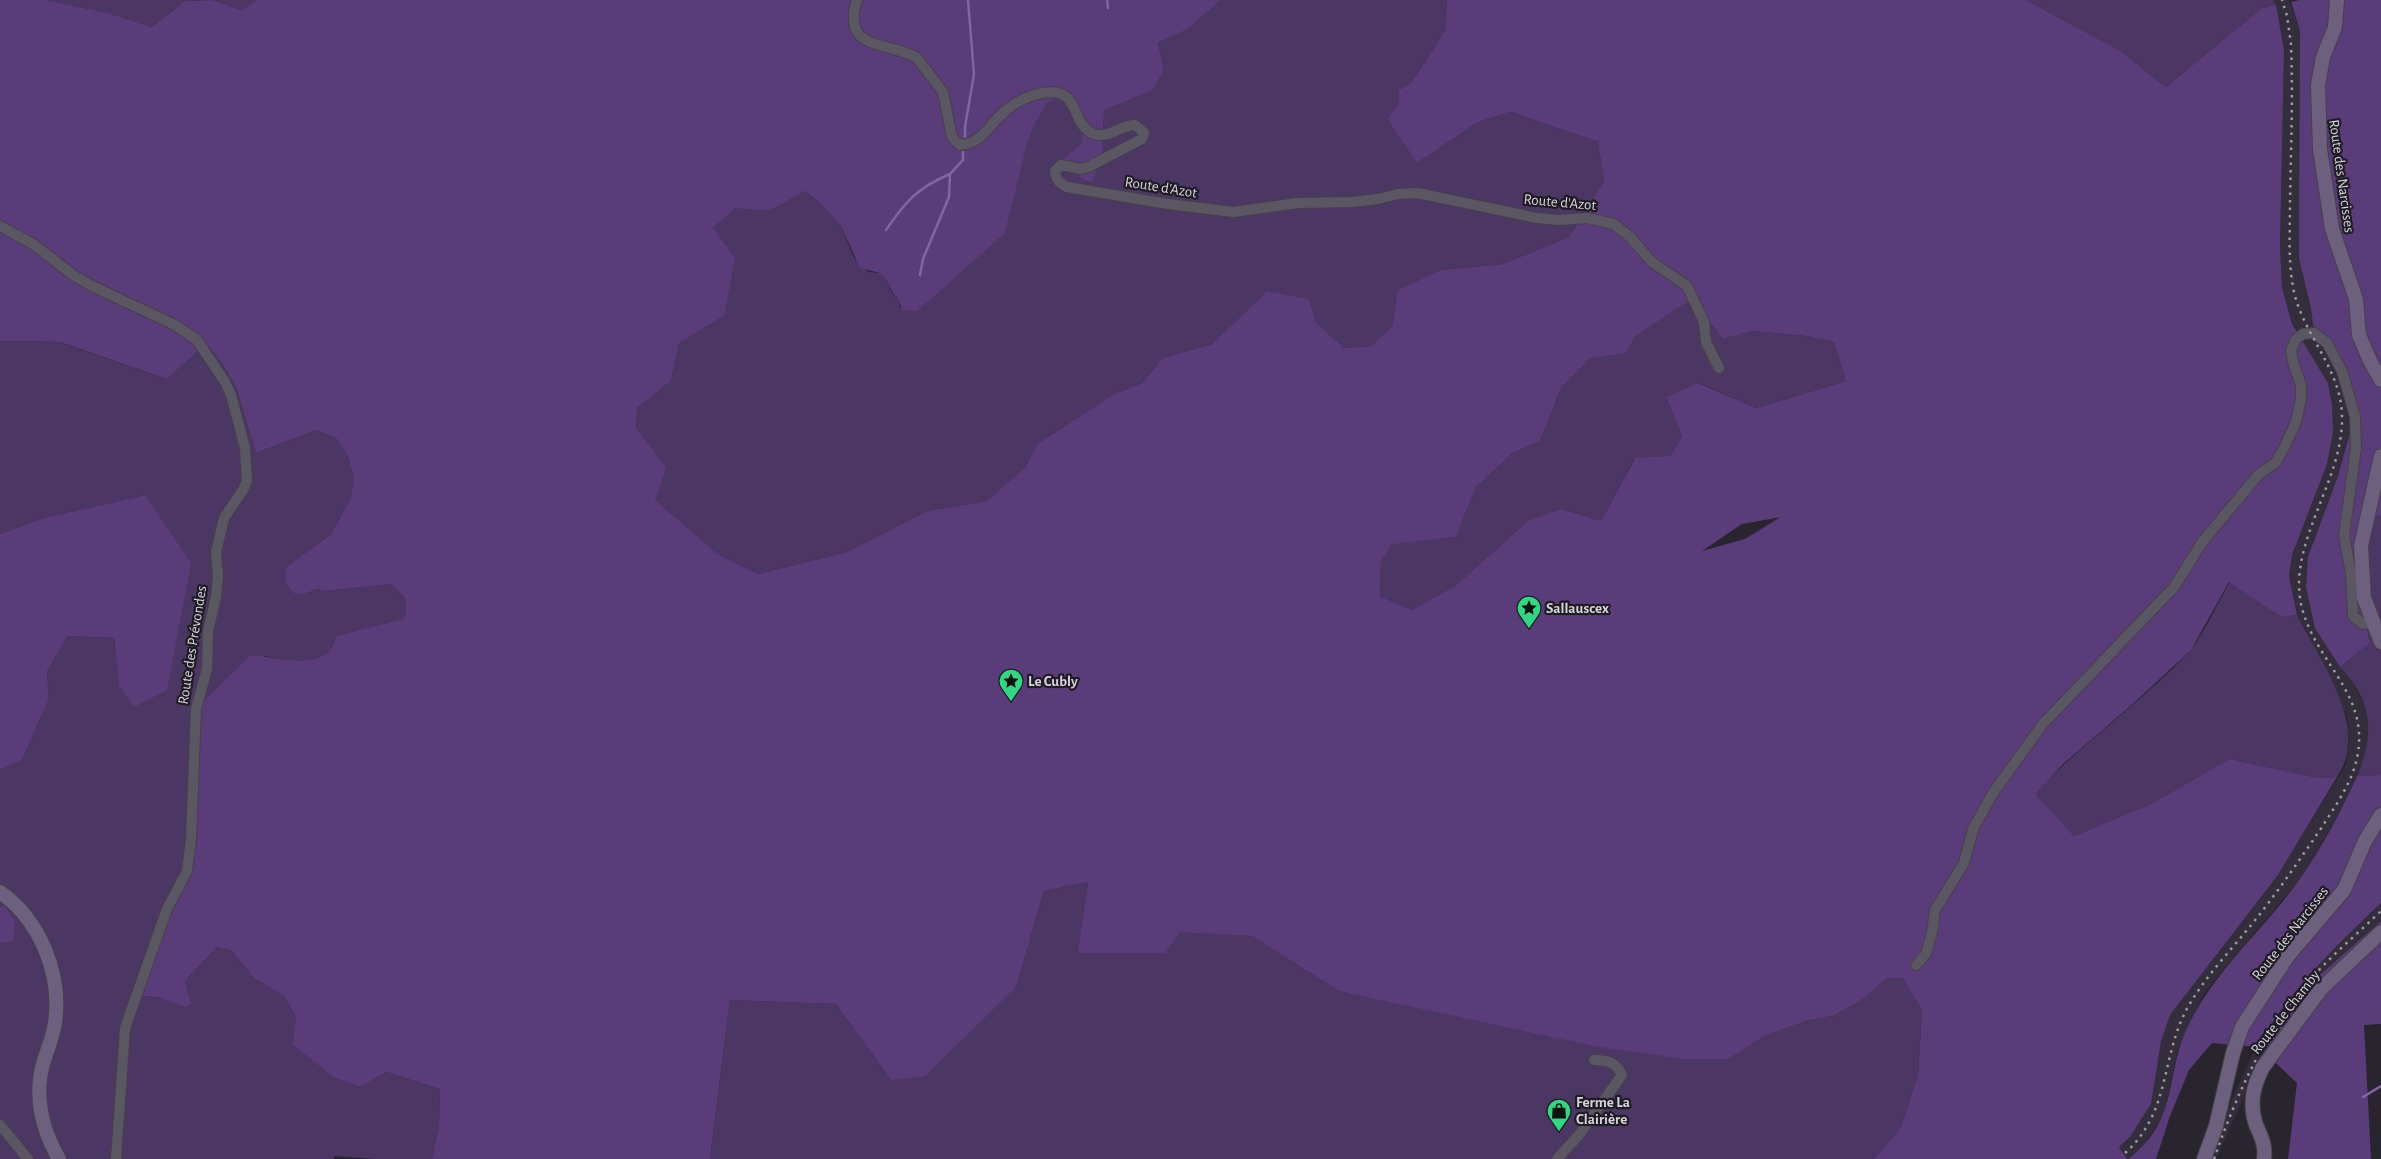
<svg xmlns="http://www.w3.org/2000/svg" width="2381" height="1159" font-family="'Alegreya Sans',sans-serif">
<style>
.built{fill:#342d3c}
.green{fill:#4c3764}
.forest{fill:#5b3c7b;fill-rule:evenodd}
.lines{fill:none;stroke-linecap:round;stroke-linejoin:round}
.stream{stroke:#8263a6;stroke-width:2.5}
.street-casing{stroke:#45414a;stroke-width:12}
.secondary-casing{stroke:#45414a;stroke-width:16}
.street{stroke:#5b5762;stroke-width:10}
.secondary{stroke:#6d5f7e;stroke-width:14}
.rail{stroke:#9d9aa2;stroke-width:2.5;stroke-dasharray:2.5 5;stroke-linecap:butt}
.labels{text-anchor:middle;stroke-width:4.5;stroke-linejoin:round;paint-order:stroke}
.street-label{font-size:15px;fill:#d6d3da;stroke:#201c25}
.poi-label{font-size:15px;font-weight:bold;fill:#d6d3da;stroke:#201c25;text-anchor:start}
</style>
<rect width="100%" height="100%" fill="#29252f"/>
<path class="built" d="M2273 0H2289L2300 30 2313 324 2339 371 2352 426 2338 476 2313 542 2340 666 2350 677 2368 712 2369 730 2367 754 2346 801 2302 877 2205 992 2188 1026 2177 1053 2164 1115 2141 1149 2127 1159 2119 1147 2130 1137 2151 1104 2161 1042 2170 1015 2278 875 2346 765 2349 743 2347 718 2336 689 2297 615 2289 576 2292 555 2327 464 2333 432 2332 405 2328 383 2292 324 2282 288 2280 245 2284 50Z
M2381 903V921L2311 983 2283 1020 2264 1052 2216 1159H2212L2211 1155 2224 1117 2256 1047 2276 1015 2297 987 2328 953Z"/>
<path class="green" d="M46 0H206L185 1 152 27 108 13Z
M212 0H256L242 10Z
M1221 0H1447L1445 31 1411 83 1399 90V104L1387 119 1417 163 1478 122 1511 112 1598 142 1604 181 1569 237 1503 264 1442 270 1393 325 1371 346 1344 348 1316 322 1309 299 1267 291 1212 344 1163 358 1142 383 1114 394 1037 444 1027 467 987 501 927 511 847 552 758 574 719 555 655 500 636 428 637 408 671 381 679 343 724 316 713 228 735 207 770 211 805 191 821 204 841 226 854 258 869 272 880 273 885 278 892 293 898 299 900 308 1005 233C1012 205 1027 121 1047 103 1052 98 1061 95 1067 91L1086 119 1081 145 1103 147 1104 109 1153 90 1164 70 1158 43 1188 29Z
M2026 0H2273L2276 5 2262 8 2166 87 2119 50Z
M1700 293 1706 317 1723 339 1752 331 1806 336 1834 342 1846 381 1756 408 1699 383 1666 397 1682 437 1670 456 1634 459 1601 521 1561 509 1529 520 1456 585 1412 610 1380 596 1381 562 1392 543 1456 537 1476 487 1513 453 1540 441 1561 388 1590 359 1626 353 1636 336Z
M0 341 59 342 167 379 206 344 222 363 236 387 256 453 316 430 336 438 347 454 354 478 350 500 331 534 286 567 302 595 317 589 326 591 390 584C405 596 409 600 404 620L336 636C335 640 333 647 330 650 314 666 284 660 265 656L187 871 137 995 191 1003 185 981 217 947 232 951 254 978 284 996 296 1017 361 1087 386 1072 440 1089 439 1126 432 1159H376L334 1156V1159H0V943L13 941 5 905 0 907V770L22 760 49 699 47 671 68 636 114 638 119 685 145 495 44 518 0 534Z
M2361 513 2381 516V775L2357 776C2375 734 2373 701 2340 667L2370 643 2352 562Z
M2230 582 2281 617 2297 615C2320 661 2371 727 2337 777L2318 778 2229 759 2151 804 2074 836 2034 794C2082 743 2141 703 2189 652 2202 638 2219 600 2230 582Z
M1088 882 1079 953 1180 931 1252 936 1339 991 1729 1059 1766 1035 1810 1020 1833 1016 1862 1000 1886 979 1902 978 1922 1010 1918 1075 1901 1127 1874 1159H710L730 1000 836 1004 891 1080 1016 987 1044 891Z"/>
<path class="forest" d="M0 0H46L108 13 152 27 185 1 212 0 242 10 256 0H1221L1188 29 1158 43 1164 70 1153 90 1104 110 1103 147 1093 182 1085 180 1060 161 1081 145 1085 119 1067 91 1046 104 1033 127 1026 147 1005 233 917 311 902 310 898 299 893 293 885 278 880 273 860 268 841 226 821 204 805 191 770 211 735 208 713 228 735 258 724 316 679 343 671 381 637 408 636 428 666 468 655 500 719 555 758 574 847 552 927 511 987 501 1026 467 1037 444 1114 394 1142 383 1163 358 1212 344 1267 291 1309 299 1316 322 1344 348 1371 346 1393 325 1398 290 1442 270 1503 264 1569 237 1604 181 1598 142 1511 112 1478 122 1417 163 1387 119 1399 104V90L1411 83 1445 31 1447 0H2026L2119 50 2166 87 2262 8 2276 5 2284 50 2280 245 2282 288 2292 324 2328 383 2332 405 2333 432 2327 464 2292 555 2289 576 2297 615 2281 617 2229 582 2191 650 2135 702 2063 764 2035 794 2074 836 2151 804 2229 759 2318 778 2337 777 2278 875 2170 1015 2161 1042 2151 1104 2130 1137 2119 1147 2127 1159H1874L1901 1127 1918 1075 1922 1010 1902 978 1886 979 1862 1000 1833 1016 1810 1020 1766 1035 1729 1059H1684L1594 1046 1339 991 1252 936 1180 932 1165 953H1078L1088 882 1044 891 1016 987 925 1076 891 1080 836 1004 730 1000 710 1159H432L439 1126 440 1089 386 1072 361 1087 334 1077 293 1045 296 1017 284 996 254 978 232 951 217 947 185 981 191 1003 186 1007 160 998 137 995 187 871 196 709 250 656C274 655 310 670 330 650 333 647 335 640 336 636L404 619C409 600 405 596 390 584L326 591 317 589 302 595 294 593 285 581 286 567 331 534 350 500 354 478 347 454 336 438 316 430 256 453 236 387 222 363 206 344 167 379 60 342 0 341ZM1699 294 1706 317 1723 339 1752 331 1806 336 1834 342 1846 381 1756 408 1698 383 1666 397 1682 437 1670 456 1635 458 1601 521 1561 509 1529 520 1456 585 1412 610 1380 596 1381 562 1392 544 1456 537 1476 487 1513 453 1540 441 1561 388 1590 359 1626 353 1636 336ZM1781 517 1745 539 1702 551 1742 524Z
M2299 0H2381V516L2361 513 2352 562 2370 643 2340 667 2315 628 2306 587 2308 557 2338 476 2352 426 2351 408 2339 371 2313 324 2311 308 2299 258 2300 30 2291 2Z
M145 495 191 563 167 690 134 707 119 685 114 638 68 636 47 671 49 699 22 760 0 770V534L44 518Z
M2381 775V903C2331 950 2293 988 2256 1047L2212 1043 2189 1070 2170 1116 2156 1159H2128C2180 1121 2164 1074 2189 1024 2217 967 2266 928 2302 876 2323 845 2342 810 2357 776Z
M5 905 15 923 13 941 0 943V907Z
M2381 921V1024L2364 1025 2371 1159H2288L2297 1083 2264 1052 2283 1020 2311 983Z"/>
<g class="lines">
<path class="stream" d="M1107 0 1108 8
M965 141V127L974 74 968 0
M886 230C906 201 917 188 950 174
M920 275 923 259 949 197 950 174 963 160V152
M2363 1097 2381 1086"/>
<defs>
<path id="street" d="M857 0C840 52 890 41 917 58L943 92 952 137 960 145C981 143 985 130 999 117 1010 105 1026 96 1042 93 1082 86 1069 124 1094 134 1108 139 1121 125 1135 125L1144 133 1142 139 1088 167 1081 169 1061 165 1055 171C1056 180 1059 183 1067 187L1168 204 1233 212 1298 203 1352 202 1378 199 1398 194 1417 193 1537 218 1559 220 1587 218 1614 224 1630 237 1652 262 1687 286 1704 322 1706 342 1719 368
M0 226 33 244 73 275 92 286 175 325 197 340 225 382 231 395 245 448 247 481 243 490 224 518 216 552 218 576 216 597 208 632 207 669 196 709 191 839 187 871 167 909 125 1028 116 1159
M1916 965 1926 954 1932 932 1935 910 1964 863 1973 829 1993 793 2042 725 2174 587 2203 541 2259 474 2275 463 2284 448 2296 422 2301 399V385L2293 362 2291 350 2296 339 2303 334 2314 333 2327 343 2342 371 2355 416 2356 448 2344 535 2351 574 2353 616 2363 624 2372 622
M0 1125 28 1159
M1557 1159 1579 1135 1622 1075C1615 1061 1608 1061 1594 1060"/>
<path id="secondary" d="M2337 0 2335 27 2323 57 2318 85 2320 149 2332 229 2356 299 2359 335 2371 363 2381 380
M2381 456 2361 546 2364 598 2381 642
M0 892C40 920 62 974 55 1023 53 1037 47 1050 43 1064 34 1096 42 1130 59 1159
M2204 1159 2216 1126 2233 1053 2242 1027 2287 957 2344 890 2365 841 2381 815
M2264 1159C2266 1146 2261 1136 2256 1125 2249 1104 2253 1086 2263 1067L2321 989 2381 932"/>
</defs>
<use href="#street" class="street-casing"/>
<use href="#secondary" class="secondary-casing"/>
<use href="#street" class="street"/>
<use href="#secondary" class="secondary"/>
<path class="rail" d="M2125 1153C2172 1111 2160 1055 2189 1005 2206 976 2231 950 2252 924 2277 893 2298 862 2320 830 2332 811 2345 793 2353 772 2379 697 2315 667 2301 604 2288 541 2344 480 2342 416 2341 367 2301 333 2293 287 2288 259 2290 230 2290 202 2291 149 2293 96 2291 44L2287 16 2282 0
M2214 1159C2235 1099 2261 1039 2302 989 2325 961 2354 937 2381 911"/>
</g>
<defs>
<symbol id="sight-pin" viewBox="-11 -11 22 30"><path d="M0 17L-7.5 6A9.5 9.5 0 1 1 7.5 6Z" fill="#30d882" stroke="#201c25"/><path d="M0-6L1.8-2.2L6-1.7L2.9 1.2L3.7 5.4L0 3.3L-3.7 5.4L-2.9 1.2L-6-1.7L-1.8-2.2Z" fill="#111"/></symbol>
<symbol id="shop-pin" viewBox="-11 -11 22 30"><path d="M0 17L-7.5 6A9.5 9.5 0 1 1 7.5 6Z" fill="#30d882" stroke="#201c25"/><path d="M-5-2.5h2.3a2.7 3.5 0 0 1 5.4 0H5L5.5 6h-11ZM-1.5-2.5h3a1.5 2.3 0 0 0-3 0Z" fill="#111"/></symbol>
</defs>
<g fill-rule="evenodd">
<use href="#sight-pin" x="1515" y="594" width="28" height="38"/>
<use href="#sight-pin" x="997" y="667" width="28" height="38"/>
<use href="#shop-pin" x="1545" y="1097" width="28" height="38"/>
</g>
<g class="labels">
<g class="street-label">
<text transform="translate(2342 176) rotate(82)" y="5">Route des Narcisses</text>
<text transform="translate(1161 187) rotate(9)" y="5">Route d'Azot</text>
<text transform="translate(1560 202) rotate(5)" y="5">Route d'Azot</text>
<text transform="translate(192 645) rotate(-81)" y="5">Route des Prévondes</text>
<text transform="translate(2290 933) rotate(-52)" y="5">Route des Narcisses</text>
<text transform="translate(2285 1012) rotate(-52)" y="5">Route de Chamby</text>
</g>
<g class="poi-label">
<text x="1546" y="613">Sallauscex</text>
<text x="1028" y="686">Le Cubly</text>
<text x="1576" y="1107">Ferme La<tspan x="1576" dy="17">Clairière</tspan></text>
</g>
</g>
</svg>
